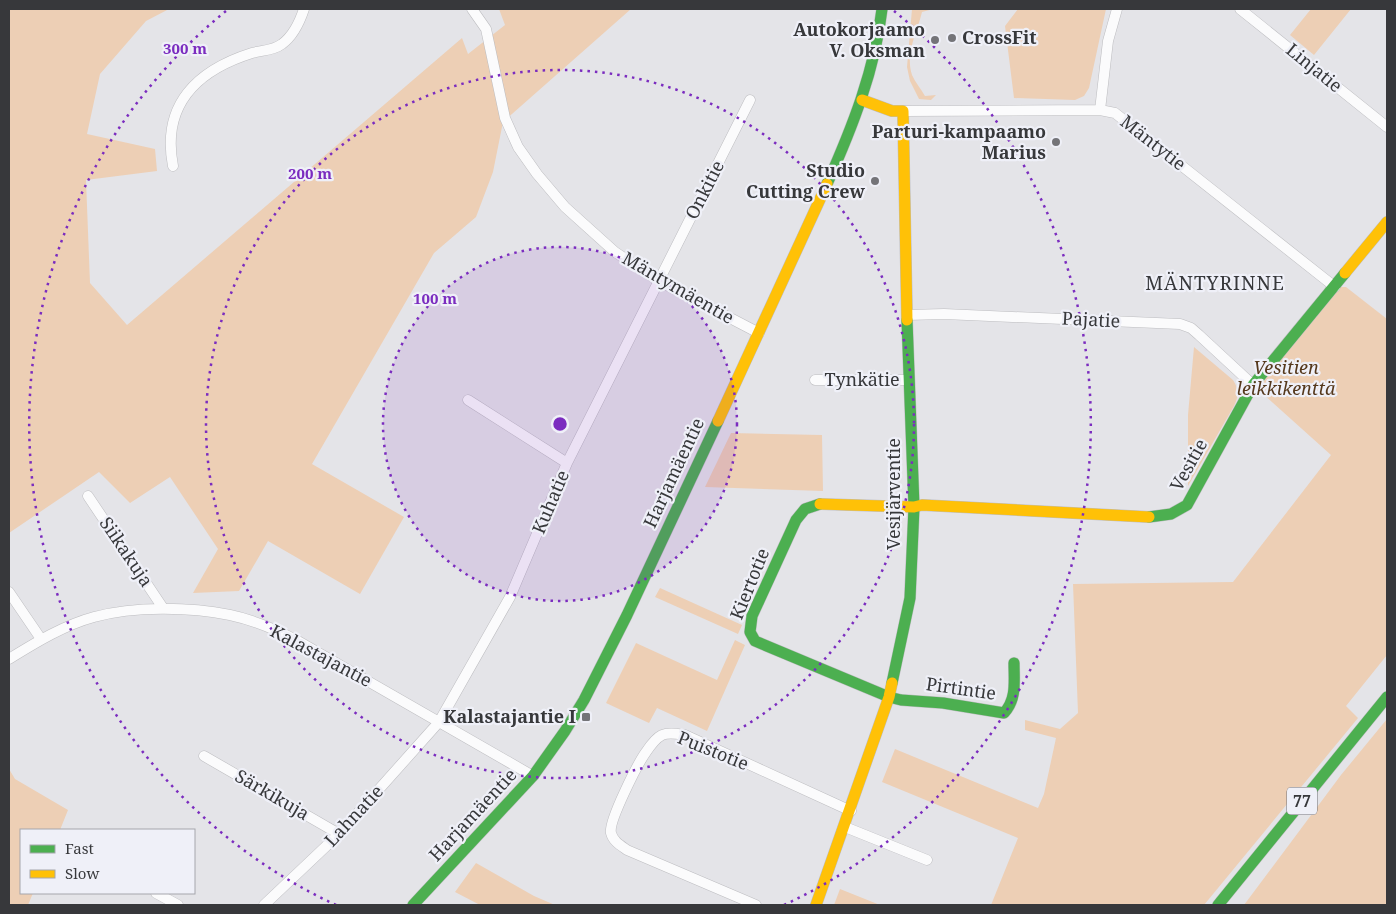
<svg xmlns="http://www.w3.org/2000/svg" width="1396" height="914" font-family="'Noto Serif',serif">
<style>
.green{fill:#edcfb5}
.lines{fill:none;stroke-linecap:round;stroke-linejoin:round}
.street-casing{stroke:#bdbdc0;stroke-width:11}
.fast-casing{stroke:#bdbdc0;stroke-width:12}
.slow-casing{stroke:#bdbdc0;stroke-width:12}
.street{stroke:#fbfbfc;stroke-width:10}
.fast{stroke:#4caf50;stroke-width:11}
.slow{stroke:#ffc107;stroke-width:11}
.ring{fill:none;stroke:#7b2cbf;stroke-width:2.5;stroke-dasharray:2.5 5}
.poi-dot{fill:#747478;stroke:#eff0f8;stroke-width:2}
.labels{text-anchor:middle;stroke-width:4.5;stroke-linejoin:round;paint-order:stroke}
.shield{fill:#eff0f8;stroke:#6e6f74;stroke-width:1}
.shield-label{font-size:16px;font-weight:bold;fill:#37383b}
.poi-label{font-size:18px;font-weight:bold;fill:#37383b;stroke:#eff0f8;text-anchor:end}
.street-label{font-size:18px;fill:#37383b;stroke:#eff0f8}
.park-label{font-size:18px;font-style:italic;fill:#55381c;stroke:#eff0f8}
.neighbourhood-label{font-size:19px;letter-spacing:1px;fill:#37383b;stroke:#eff0f8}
.centre{fill:#7b2cbf;stroke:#eff0f8;stroke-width:2.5}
.ring-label{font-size:15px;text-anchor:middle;font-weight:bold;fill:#7b2cbf;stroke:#eff0f8;stroke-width:4.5;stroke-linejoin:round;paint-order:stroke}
</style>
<rect width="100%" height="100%" fill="#e4e4e8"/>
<path class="green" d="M9 9H169L146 21 100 74 87 134 155 149 157 171 86 180 90 283 127 325 462 38 468 54 505 25 499 9H631L503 122 493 172 476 217 434 253 312 464 404 517 360 594 268 541 239 591 193 593 218 549 170 477 130 503 99 472 9 533Z
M912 9H933L922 12C917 33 905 53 912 75 915 82 921 89 925 96L936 95 931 100 919 99 910 81 907 67Z
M1018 9H1106L1089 88 1084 96 1075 100 1014 98 1005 26Z
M1311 9H1351L1314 55 1290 35Z
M1335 287H1346L1387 319V655L1346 706 1358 718 1204 905H991L1018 838 882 782 895 749 1038 808 1044 794 1056 738 1025 730V720L1060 729 1078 713 1073 584 1233 582 1331 455 1253 385Z
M1194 347 1233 380C1239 389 1239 396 1234 406L1188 486V415Z
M731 433 822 435 823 491 705 487Z
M660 588 742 625 738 634 655 597Z
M735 640 745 645 707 731 657 708 649 723 606 703 636 643 717 680Z
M1387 719V905H1244L1341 775Z
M9 769 15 779 68 810 60 830H21V893H33L28 905H9Z
M476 863 534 896 555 905H480L455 892Z
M840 889 880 905H834Z"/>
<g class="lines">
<defs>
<path id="street" d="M472 9 486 29 505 118 518 147 537 174 565 207 615 252 659 281 759 333
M1240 9 1387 127
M1100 110 1108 41 1117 9
M903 111 1100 110 1115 113 1335 287
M173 166C161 104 198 70 252 53 262 50 273 51 282 44 293 36 300 21 304 9
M907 315 944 314 1180 324 1191 328 1199 335 1253 385
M815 380H909
M468 400 567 463
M88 496 163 608
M9 592 41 639
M9 659C35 643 64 625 94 617 134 606 190 607 230 615 254 620 277 630 298 641L533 776
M204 756 339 834
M845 827 927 860
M156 893 178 905
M264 905 339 834 439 722 510 597 567 463 750 100
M756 905 627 850C620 845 613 841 611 833 608 822 638 763 646 752 650 746 656 738 662 735 669 732 678 734 685 735L851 811"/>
<path id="fast" d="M827 184C852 128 875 70 882 9
M820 504 805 509 796 520 752 616 750 632 755 641 889 697 901 700 943 703 1004 713C1017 699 1014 681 1014 663
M1149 517 1171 514 1187 505 1253 385 1345 273
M892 683 910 598 914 507 907 320
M413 905 533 776 565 731 584 700 627 615 718 421
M1218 905 1387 697"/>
<path id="slow" d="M862 100 892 111H903L907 320
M1345 273 1387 222
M718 421 827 184
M820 504 914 507 922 505 1149 517
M816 905 889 697 892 683"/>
</defs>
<use href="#street" class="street-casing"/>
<use href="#fast" class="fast-casing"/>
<use href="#slow" class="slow-casing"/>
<use href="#street" class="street"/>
<use href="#fast" class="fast"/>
<use href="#slow" class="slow"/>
</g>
<circle cx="560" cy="424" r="177" fill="#7b2cbf" fill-opacity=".12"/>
<g class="ring">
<circle cx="560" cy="424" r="177"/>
<circle cx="560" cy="424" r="354"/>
<path d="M336 905A531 531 0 0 1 226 11M894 11A531 531 0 0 1 784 905"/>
</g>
<g class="poi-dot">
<circle cx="952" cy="38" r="5"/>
<circle cx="935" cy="40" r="5"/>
<circle cx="1056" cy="142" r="5"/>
<circle cx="875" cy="181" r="5"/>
<rect x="581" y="712" width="10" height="10" rx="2.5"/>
</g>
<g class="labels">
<rect class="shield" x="1287" y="787.5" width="30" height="27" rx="4"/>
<g class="shield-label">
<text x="1302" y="807">77</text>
</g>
<g class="poi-label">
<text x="925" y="36">Autokorjaamo<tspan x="925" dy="21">V. Oksman</tspan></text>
<text x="962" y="44" text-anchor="start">CrossFit</text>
<text x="1046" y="138">Parturi-kampaamo<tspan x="1046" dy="21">Marius</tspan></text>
<text x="865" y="177">Studio<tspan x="865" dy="21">Cutting Crew</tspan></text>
<text x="576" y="723">Kalastajantie I</text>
</g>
<g class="street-label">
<text transform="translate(1314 68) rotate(39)" y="6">Linjatie</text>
<text transform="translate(1153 143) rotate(38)" y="6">Mäntytie</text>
<text transform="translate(705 190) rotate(-63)" y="6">Onkitie</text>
<text transform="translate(678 288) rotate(30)" y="6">Mäntymäentie</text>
<text transform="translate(1091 320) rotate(3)" y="6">Pajatie</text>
<text x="862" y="386">Tynkätie</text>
<text transform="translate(1189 465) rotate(-61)" y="6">Vesitie</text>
<text transform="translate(674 473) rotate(-65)" y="6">Harjamäentie</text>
<text transform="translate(894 494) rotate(-90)" y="6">Vesijärventie</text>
<text transform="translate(551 502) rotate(-67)" y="6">Kuhatie</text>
<text transform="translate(126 552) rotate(56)" y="6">Siikakuja</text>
<text transform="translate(750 584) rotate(-68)" y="6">Kiertotie</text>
<text transform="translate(321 656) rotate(28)" y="6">Kalastajantie</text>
<text transform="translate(961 689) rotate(8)" y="6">Pirtintie</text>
<text transform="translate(713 751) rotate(22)" y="6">Puistotie</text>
<text transform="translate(272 795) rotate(30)" y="6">Särkikuja</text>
<text transform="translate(473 815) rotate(-47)" y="6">Harjamäentie</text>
<text transform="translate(354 816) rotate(-47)" y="6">Lahnatie</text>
</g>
<g class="park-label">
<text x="1286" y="374">Vesitien<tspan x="1286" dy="21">leikkikenttä</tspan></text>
</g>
<g class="neighbourhood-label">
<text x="1215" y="290">MÄNTYRINNE</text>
</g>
</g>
<circle cx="560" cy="424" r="8" class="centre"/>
<g class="ring-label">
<text x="185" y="54">300 m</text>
<text x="310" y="179">200 m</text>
<text x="435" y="304">100 m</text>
</g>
<rect width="1396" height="914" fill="none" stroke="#37383b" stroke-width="20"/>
<rect x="20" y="829" width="175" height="65" fill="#eff0f8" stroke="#a5a6ac"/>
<rect x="30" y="845" width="25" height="8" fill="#4caf50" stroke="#a5a6ac"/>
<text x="65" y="854" font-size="15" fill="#37383b">Fast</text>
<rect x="30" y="870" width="25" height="8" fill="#ffc107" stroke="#a5a6ac"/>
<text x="65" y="879" font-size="15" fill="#37383b">Slow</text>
</svg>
